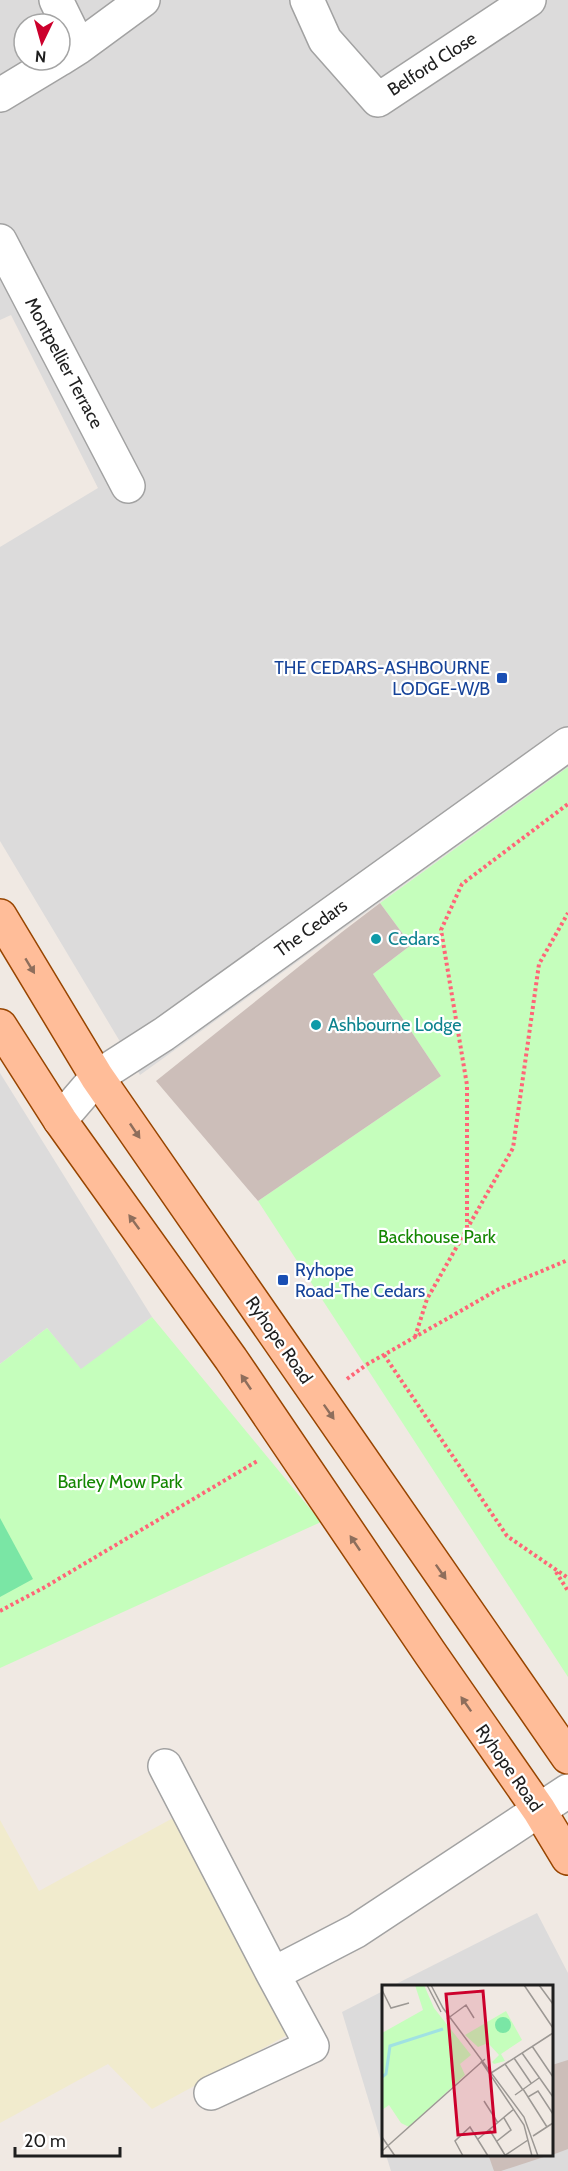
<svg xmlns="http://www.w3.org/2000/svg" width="568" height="2171" font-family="Cabin,sans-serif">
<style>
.residential{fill:#dcdbdb;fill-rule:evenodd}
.farmland{fill:#f1ebcd}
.park{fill:#c5febc}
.pitch{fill:#7ae6a5}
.building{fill:#ccbeb9}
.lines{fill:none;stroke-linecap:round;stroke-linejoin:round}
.minor-casing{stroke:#a2a2a2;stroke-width:36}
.major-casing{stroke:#984500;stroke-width:36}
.path{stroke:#ff6577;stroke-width:4;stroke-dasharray:3 3;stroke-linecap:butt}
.minor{stroke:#fff;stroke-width:33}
.major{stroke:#ffbd99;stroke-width:33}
.oneway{fill:#8e6e5c}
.transit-dot{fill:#1a4fb4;stroke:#fff;stroke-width:2}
.culture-dot{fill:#0f9aa8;stroke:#fff;stroke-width:2}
.labels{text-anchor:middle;stroke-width:4.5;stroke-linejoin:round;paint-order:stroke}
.street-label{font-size:18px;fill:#1e1e1e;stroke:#fff}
.transit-label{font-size:18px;fill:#164399;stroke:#fff;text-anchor:end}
.culture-label{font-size:18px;fill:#0d838f;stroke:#fff;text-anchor:start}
.park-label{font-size:18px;fill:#148702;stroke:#fff}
.inset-river{fill:none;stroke:#a0e1e2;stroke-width:3}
.inset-road{fill:none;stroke:#9c9894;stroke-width:1.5}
.view{fill:#cc002c;fill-opacity:0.15;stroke:#cc002c;stroke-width:3}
.inset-edge{fill:none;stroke:#1e1e1e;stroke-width:3}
</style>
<rect width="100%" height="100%" fill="#f0e9e3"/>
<path class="residential" d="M0 0H568V767L140 1075 0 841V547L98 488 11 315 0 320ZM24 24H60V60H24Z
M0 1073 152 1317 81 1370 47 1328 0 1364Z
M537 1913 568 1973V2171H391L386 2155 552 2154V1986H392Z
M383 1991V2148L342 2012Z"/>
<path class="farmland" d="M173 1818 291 2033 152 2109 108 2064 0 2123V1820L39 1891Z"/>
<path class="park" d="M568 767V1677L258 1201 441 1076 373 974 411 945 380 903Z
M152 1317 321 1522 0 1668V1364L47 1328 81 1369Z"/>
<path class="pitch" d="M0 1518 33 1579 0 1597Z"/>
<path class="building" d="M380 903 411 945 373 974 441 1076 258 1201 156 1081 342 932Z
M568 2060V2149L552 2155V2065Z
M488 2154H550V2155L501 2171H494Z"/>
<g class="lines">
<defs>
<path id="minor" d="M56 0 79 47
M307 0 325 40 378 100 529 0
M60 59 79 47 143 0
M0 95 58 60
M0 241 128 486
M60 1120 97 1077 164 1034 568 744
M165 1766 273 1974 356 1931 568 1791
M211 2093 312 2046 273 1974"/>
<path id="major" d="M0 916 97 1077 568 1757
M0 1026 60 1120 231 1359 430 1653 539 1810 568 1858"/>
</defs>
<use href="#minor" class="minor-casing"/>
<use href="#major" class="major-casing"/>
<path class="path" d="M467 1228V1085L441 930 462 884 568 804
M415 1337 427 1299 513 1148 539 964 568 913
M384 1355 507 1536 568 1578
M347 1379 366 1365 499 1289 568 1260
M556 1572 568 1591
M0 1611 45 1587 259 1460"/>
<use href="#minor" class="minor"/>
<use href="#major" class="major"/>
</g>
<defs><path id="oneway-solid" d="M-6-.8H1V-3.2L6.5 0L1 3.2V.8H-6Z" transform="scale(1.5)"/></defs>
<g class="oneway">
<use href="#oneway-solid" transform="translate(30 966) rotate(59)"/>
<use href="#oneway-solid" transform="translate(135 1131) rotate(56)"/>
<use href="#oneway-solid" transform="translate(134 1222) rotate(-126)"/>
<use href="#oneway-solid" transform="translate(246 1382) rotate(-124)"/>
<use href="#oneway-solid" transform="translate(329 1412) rotate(55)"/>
<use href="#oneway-solid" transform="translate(355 1543) rotate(-124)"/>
<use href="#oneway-solid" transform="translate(441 1572) rotate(55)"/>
<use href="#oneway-solid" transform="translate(466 1704) rotate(-125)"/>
</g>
<g class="transit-dot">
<rect x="496" y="672" width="12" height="12" rx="3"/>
<rect x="277" y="1274" width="12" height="12" rx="3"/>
</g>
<g class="culture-dot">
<circle cx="376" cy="939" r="6"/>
<circle cx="316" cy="1025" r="6"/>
</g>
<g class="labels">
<g class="street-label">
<text transform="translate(432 64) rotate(-33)" y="6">Belford Close</text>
<text transform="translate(64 363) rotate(62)" y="6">Montpellier Terrace</text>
<text transform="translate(311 928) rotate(-36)" y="6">The Cedars</text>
<text transform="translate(279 1340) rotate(55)" y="6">Ryhope Road</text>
<text transform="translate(509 1768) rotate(55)" y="6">Ryhope Road</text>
</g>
<g class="transit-label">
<text x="490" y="674">THE CEDARS-ASHBOURNE<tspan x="490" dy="21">LODGE-W/B</tspan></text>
<text x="295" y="1276" text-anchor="start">Ryhope<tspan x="295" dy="21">Road-The Cedars</tspan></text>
</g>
<g class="culture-label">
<text x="388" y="945">Cedars</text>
<text x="328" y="1031">Ashbourne Lodge</text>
</g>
<g class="park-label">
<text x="437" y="1243">Backhouse Park</text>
<text x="120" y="1488">Barley Mow Park</text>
</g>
</g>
<g transform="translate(382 1985)">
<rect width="171" height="171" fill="#f0e9e3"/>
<path d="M33 0H42L52 23 89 70 78 79 83 90 27 142 19 138 7 120 0 125V48L41 25ZM124 26 140 55 119 69 123 76 112 79 110 77 117 70 106 58 96 62 83 50Z" fill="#c5febc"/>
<path d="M113 40a8 8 0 1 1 16 0a8 8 0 1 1-16 0Z" fill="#7ae6a5"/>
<path class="inset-river" d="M0 92 4 89 8 61 61 44"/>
<path class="inset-road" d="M45 0 59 27M49 0 61 23 142 132 156 171M142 0 171 43M157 0 171 19M0 5 9 23 27 18M65 34 84 20 92 33M150 61 171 92M140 68 171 112M132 73 149 98M99 76 142 140 150 171M123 79 141 105M109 88 171 48M141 104 146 112 156 106 171 129M133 110 157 93M146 112 165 142M102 116 116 138M107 144 123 170M151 151 171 138M0 152 13 171M96 154 132 124M115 156 129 145 122 133M0 166 103 74M81 171 73 156 88 142 106 171M122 171 146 155"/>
<path class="view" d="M101 6 113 147 76 150 64 9Z"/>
<rect width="171" height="171" class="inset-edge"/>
</g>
<g transform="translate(42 42) rotate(185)"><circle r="28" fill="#ffffff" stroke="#a5a5a5" stroke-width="1.5"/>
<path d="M0-4.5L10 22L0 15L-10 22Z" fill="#cc002c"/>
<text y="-9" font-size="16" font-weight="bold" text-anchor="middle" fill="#1e1e1e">N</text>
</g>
<path d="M15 2147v9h105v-9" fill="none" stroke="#1e1e1e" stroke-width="3"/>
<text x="24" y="2147" font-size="18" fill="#1e1e1e" stroke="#ffffff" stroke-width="4.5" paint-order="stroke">20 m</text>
</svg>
